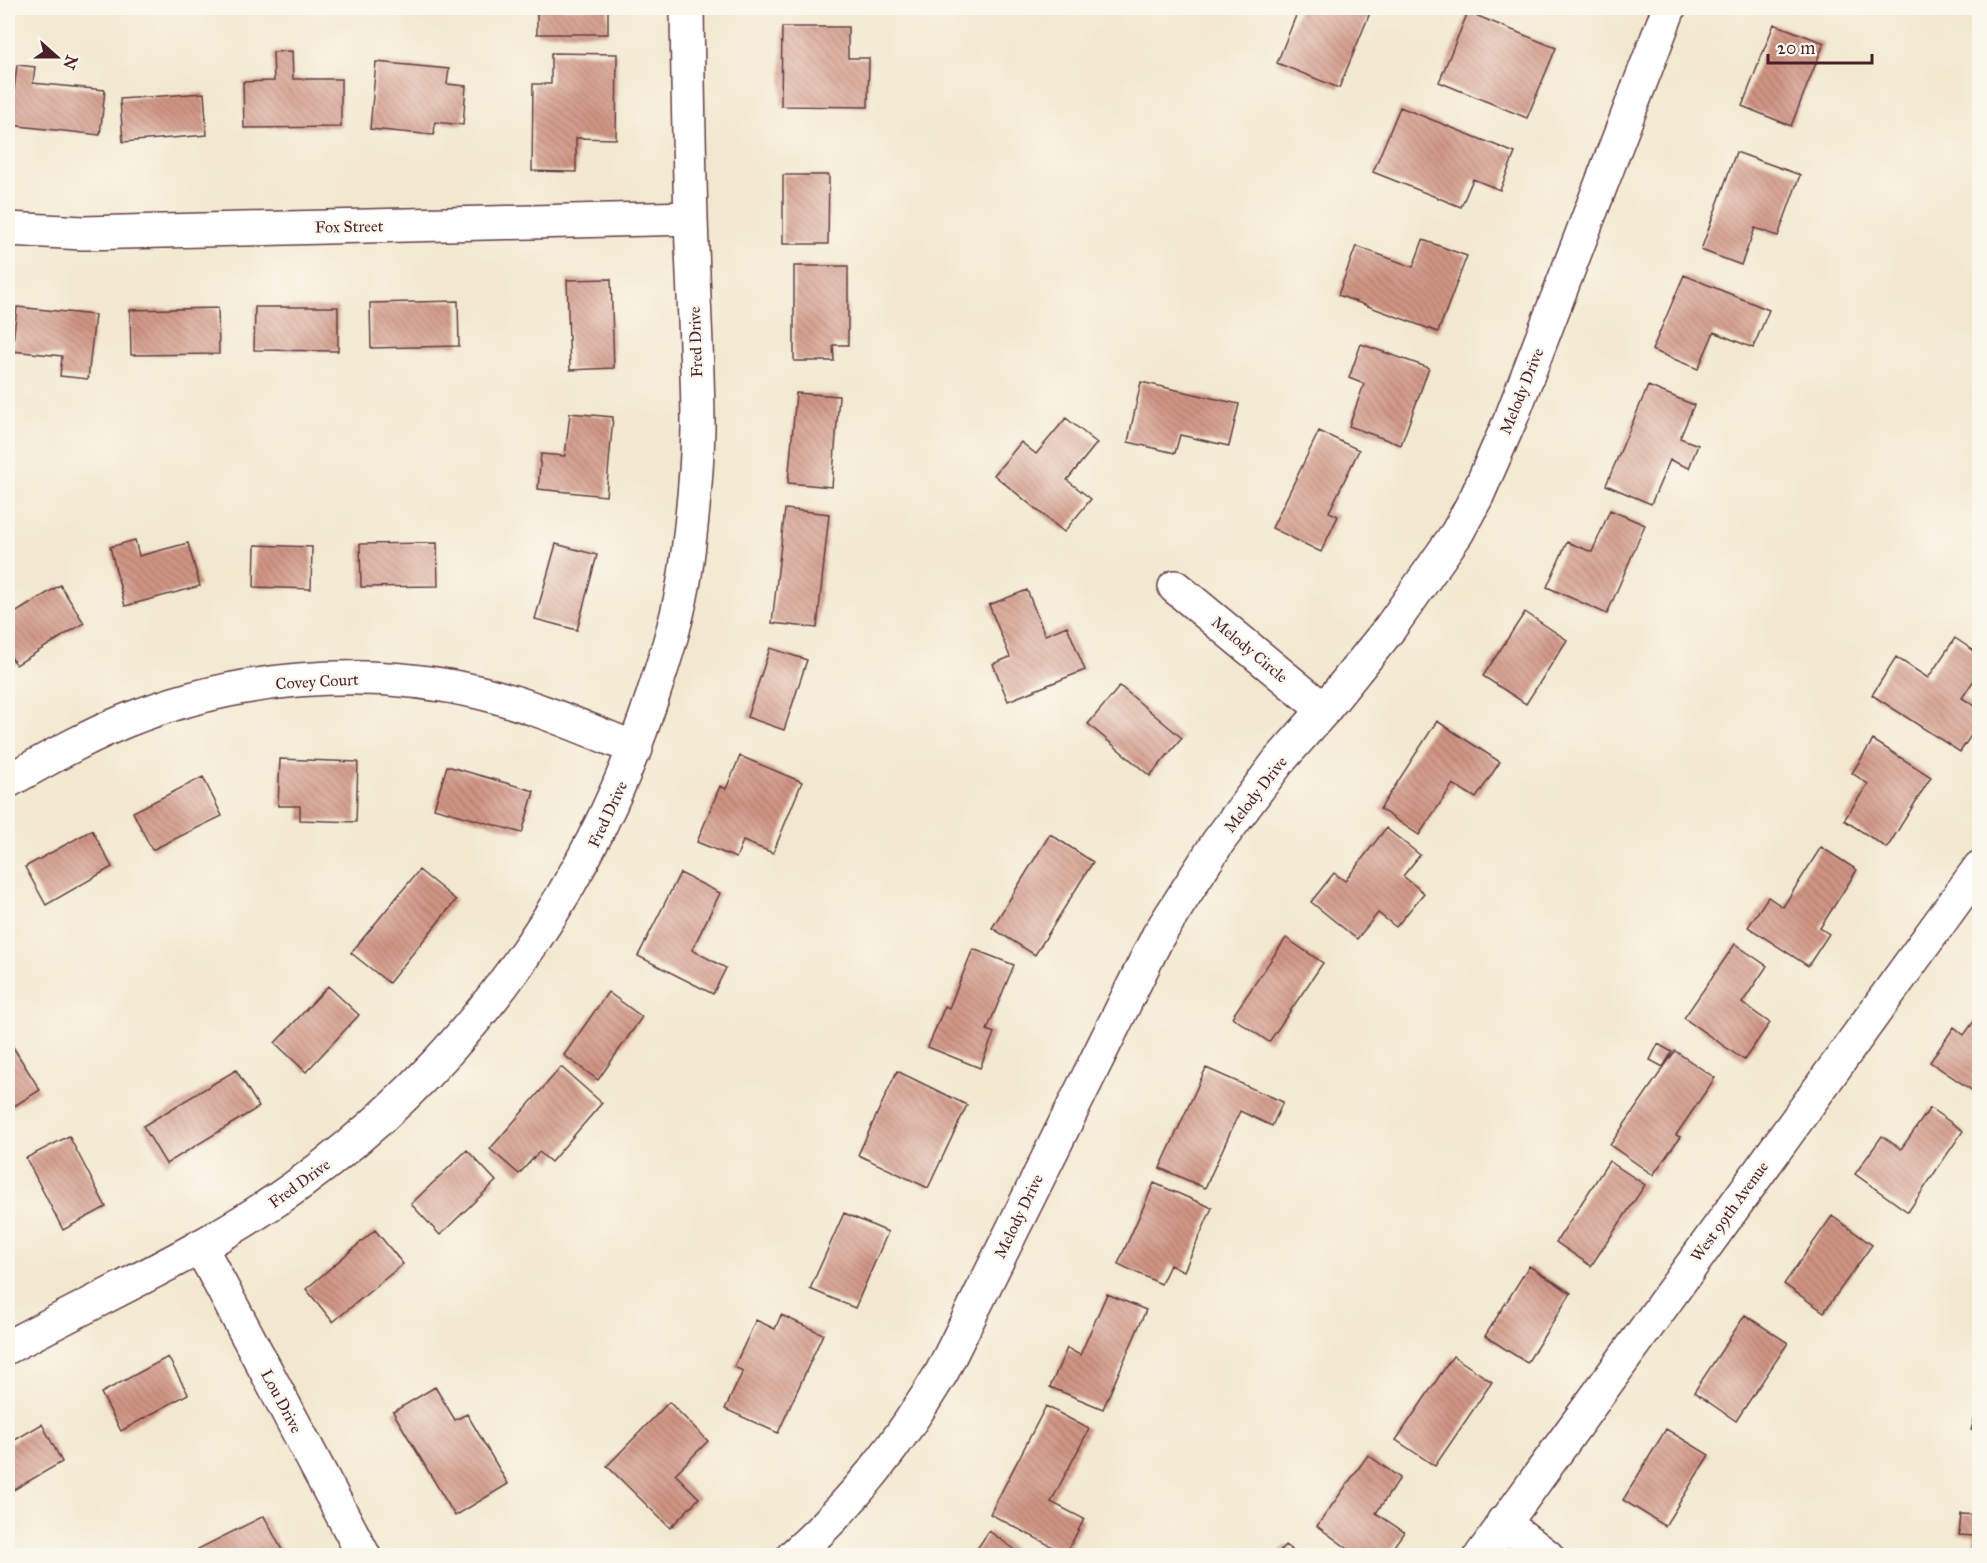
<svg xmlns="http://www.w3.org/2000/svg" width="1987" height="1563" font-family="'IM FELL Great Primer',serif">
<style>
.building{fill:url(#building-back-hatch)}
.lines{fill:none;stroke-linecap:round;stroke-linejoin:round}
.minor-casing{stroke:#633d44;stroke-width:36}
.tertiary-casing{stroke:#633d44;stroke-width:36}
.minor{stroke:#fff;stroke-width:33}
.tertiary{stroke:#fff;stroke-width:33}
.labels{text-anchor:middle;stroke-width:4.5;stroke-linejoin:round;paint-order:stroke}
.street-label{font-size:16px;fill:#4a1f2b;stroke:#fbf7ec}
</style>
<defs>
<pattern id="building-back-hatch" width="6" height="6" patternUnits="userSpaceOnUse" patternTransform="scale(1.5)"><rect width="6" height="6" fill="#d09584"/><path d="M-1 5l2 2M0 0l6 6M5-1l2 2" fill="none" stroke="#ab796c"/></pattern>
</defs>
<rect width="100%" height="100%" fill="#fbf7ec"/>
<filter id="ink" filterUnits="userSpaceOnUse"><feTurbulence type="fractalNoise" baseFrequency=".0167" numOctaves="2"/><feDisplacementMap in="SourceGraphic" scale="12" xChannelSelector="R" yChannelSelector="G"/><feConvolveMatrix kernelMatrix="1 2 1 2 8 2 1 2 1" color-interpolation-filters="sRGB"/></filter>
<filter id="wash" filterUnits="userSpaceOnUse"><feTurbulence type="fractalNoise" baseFrequency=".008" numOctaves="4" result="noise"/><feDisplacementMap in="SourceGraphic" scale="24" xChannelSelector="R" yChannelSelector="G"/><feGaussianBlur stdDeviation="1.35" result="paint"/><feColorMatrix in="noise" values="0 0 0 0 0 0 0 0 0 0 0 0 0 0 0 0 0 1.4 0 .05"/><feComposite in="paint" operator="in"/></filter>
<g filter="url(#wash)">
<rect width="100%" height="100%" fill="#f2e8cf"/>
<g id="blocks">
<path class="building" d="M537 8H608V34H537Z
M1299 8H1372L1339 88 1277 63Z
M1468 12 1556 48 1527 118 1439 82Z
M1774 24 1824 43 1791 126 1742 106Z
M782 27H848V58H869L868 107 781 106Z
M292 51 293 79H341V127L244 128 243 82 274 81 273 52Z
M551 53 617 54 616 139 576 138V172L532 171 533 84H551Z
M376 62 449 69 447 84 466 86 463 125 435 122 434 135 370 129Z
M17 65 35 67 33 83 105 90 100 135 10 125Z
M204 93 207 135 123 142 120 99Z
M1400 107 1515 153 1500 190 1473 179 1461 207 1373 172Z
M1736 152 1800 175 1778 236 1755 228 1741 265 1701 250Z
M783 175H829L828 244H783Z
M1423 240 1467 256 1438 332 1338 295 1356 246 1413 267Z
M794 266H848V345H833L834 361H794Z
M1684 275 1769 310 1753 348 1714 332 1698 369 1652 350Z
M611 279 614 368 570 370 567 280Z
M458 301 459 346 371 348 370 303Z
M17 307 95 315 88 379 60 376 62 356 12 351Z
M255 307H338V351L254 350Z
M218 308 219 354 131 355 130 310Z
M1361 344 1429 368 1401 445 1349 426 1364 384 1349 378Z
M1141 382 1239 404 1229 446 1180 435 1175 453 1128 442Z
M1648 386 1694 405 1680 438 1698 445 1689 468 1670 460 1651 504 1606 485Z
M796 393 839 396 832 487 788 483Z
M570 413 613 417 606 496 538 489 541 454 565 456Z
M1066 418 1097 443 1067 480 1091 499 1064 532 994 475 1021 442 1036 454Z
M1319 431 1359 450 1329 512 1338 516 1321 552 1272 528Z
M785 509 829 514 817 628 772 623Z
M1610 510 1645 525 1607 614 1547 587 1567 542 1592 552Z
M135 540 139 556 188 543 200 586 125 606 110 547Z
M437 543 438 586 361 587 360 544Z
M556 544 597 555 577 630 535 619Z
M255 545 312 547 311 589 254 587Z
M60 585 84 623 16 665 8 652V609L12 615Z
M1027 590 1045 635 1067 626 1085 670 1008 701 993 664 1010 657 989 605Z
M1525 612 1567 640 1526 704 1483 676Z
M1955 638 1980 655V671L1962 698 1980 709V722L1960 752 1872 695 1896 657 1928 678Z
M770 648 807 660 784 730 747 717Z
M1120 686 1182 738 1150 776 1088 724Z
M1437 721 1500 762 1476 798 1453 784 1419 835 1380 809Z
M1873 740 1931 777 1887 848 1844 820 1868 784 1852 773Z
M740 756 802 782 773 853 743 841 736 858 697 842 720 786 726 789Z
M280 759 358 762 356 822 300 820V806H278Z
M447 766 534 791 522 833 434 808Z
M203 777 222 816 152 850 133 812Z
M1386 828 1420 855 1403 876 1424 893 1396 927 1378 913 1357 939 1311 902 1334 873 1345 881Z
M92 830 112 867 46 905 25 867Z
M1050 834 1093 862 1035 955 992 928Z
M1821 847 1857 870 1820 928 1829 934 1808 966 1748 927 1768 897 1783 907Z
M419 870 456 900 389 983 351 953Z
M680 873 720 893 692 950 726 968 713 994 638 956Z
M1286 938 1323 963 1269 1042 1232 1017Z
M1735 944 1767 966 1742 1003 1770 1023 1744 1060 1684 1018Z
M973 949 1014 965 987 1030 994 1033 980 1068 928 1047 945 1006 949 1008Z
M328 986 359 1015 306 1072 275 1043Z
M608 992 642 1017 598 1080 564 1055Z
M1980 1013V1087L1976 1093 1930 1062 1954 1027 1964 1035Z
M8 1039 40 1090 8 1110Z
M1658 1044 1672 1052 1663 1067 1650 1060Z
M1675 1051 1715 1078 1676 1135 1680 1137 1653 1175 1610 1145Z
M561 1067 602 1103 551 1162 539 1152 519 1174 490 1149Z
M1206 1068 1283 1102 1272 1126 1240 1111 1205 1188 1160 1168Z
M236 1070 259 1107 166 1164 143 1126Z
M897 1071 967 1105 928 1188 858 1155Z
M1930 1108 1963 1131 1908 1212 1855 1174 1882 1136 1901 1149Z
M69 1136 106 1207 63 1230 26 1158Z
M467 1150 496 1181 440 1235 411 1204Z
M1609 1161 1645 1185 1591 1266 1556 1242Z
M1154 1183 1212 1208 1184 1271 1170 1265 1161 1284 1118 1264Z
M844 1213 888 1232 855 1308 810 1289Z
M1832 1216 1872 1245 1824 1312 1784 1284Z
M375 1230 403 1264 333 1322 306 1289Z
M1529 1266 1571 1293 1527 1363 1485 1336Z
M1107 1294 1146 1310 1103 1409 1050 1387 1067 1348 1080 1355Z
M781 1315 823 1334 778 1433 725 1409 743 1371 734 1367 756 1320 775 1329Z
M1745 1315 1788 1343 1736 1421 1694 1392Z
M1453 1356 1492 1382 1435 1466 1396 1440Z
M168 1357 188 1394 121 1431 101 1393Z
M435 1387 455 1420 467 1414 508 1484 455 1516 393 1412Z
M669 1402 708 1441 675 1474 699 1498 670 1528 607 1466Z
M1979 1404H1980V1432L1971 1430Z
M1046 1406 1089 1429 1051 1502 1084 1519 1066 1554 990 1514Z
M42 1424 62 1462 8 1493V1444Z
M1666 1429 1709 1455 1665 1526 1623 1500Z
M1368 1455 1400 1478 1376 1513 1404 1532 1387 1556H1358L1317 1526Z
M1961 1514 1980 1515V1556H1973L1974 1536 1959 1535Z
M264 1516 285 1556H202L198 1549Z
M989 1531 1020 1553 1019 1556H972Z
M1285 1545 1300 1556H1277Z"/>
</g>
</g>
<g filter="url(#ink)">
<use href="#blocks" fill-opacity="0" stroke="#633d44" stroke-width="1.5"/>
<g class="lines">
<defs>
<path id="minor" d="M8 229 83 233 691 218
M1175 587 1324 710
M8 781C46 760 84 738 125 721 235 677 362 665 478 692 532 705 584 728 636 749
M200 1246 364 1556
M8 1347C106 1294 212 1248 302 1182 468 1061 590 890 653 695 667 653 680 611 686 568 692 522 697 474 698 428 698 368 694 307 692 247 689 167 688 87 687 8
M1503 1522 1547 1556
M1481 1556 1980 867"/>
<path id="tertiary" d="M793 1556C855 1501 899 1443 942 1372L1158 936 1218 842 1278 762 1324 710 1390 628 1457 533 1477 496 1512 416 1669 8"/>
</defs>
<use href="#minor" class="minor-casing"/>
<use href="#tertiary" class="tertiary-casing"/>
<use href="#minor" class="minor"/>
<use href="#tertiary" class="tertiary"/>
</g>
</g>
<g class="labels">
<g class="street-label">
<text transform="translate(349 226) rotate(-1)" y="6">Fox Street</text>
<text transform="translate(695 342) rotate(-92)" y="6">Fred Drive</text>
<text transform="translate(1521 391) rotate(-68)" y="6">Melody Drive</text>
<text transform="translate(1250 649) rotate(40)" y="6">Melody Circle</text>
<text transform="translate(317 681) rotate(-3)" y="6">Covey Court</text>
<text transform="translate(1255 794) rotate(-52)" y="6">Melody Drive</text>
<text transform="translate(607 814) rotate(-65)" y="6">Fred Drive</text>
<text transform="translate(299 1183) rotate(-36)" y="6">Fred Drive</text>
<text transform="translate(1729 1211) rotate(-54)" y="6">West 99th Avenue</text>
<text transform="translate(1018 1216) rotate(-64)" y="6">Melody Drive</text>
<text transform="translate(282 1401) rotate(62)" y="6">Lou Drive</text>
</g>
</g>
<rect width="1987" height="1563" fill="none" stroke="#fbf7ec" stroke-width="30"/>
<g transform="translate(57 57) rotate(111)" stroke="#fbf7ec" stroke-width="4.5" paint-order="stroke">
<path d="M0-4.5L10 22L0 15L-10 22Z" fill="#4a1f2b"/>
<text y="-9" font-size="16" font-weight="bold" text-anchor="middle" fill="#4a1f2b">N</text>
</g>
<path d="M1768 54v9h104v-9" fill="none" stroke="#4a1f2b" stroke-width="3"/>
<text x="1777" y="54" font-size="18" fill="#4a1f2b" stroke="#fbf7ec" stroke-width="4.5" paint-order="stroke">20 m</text>
</svg>
